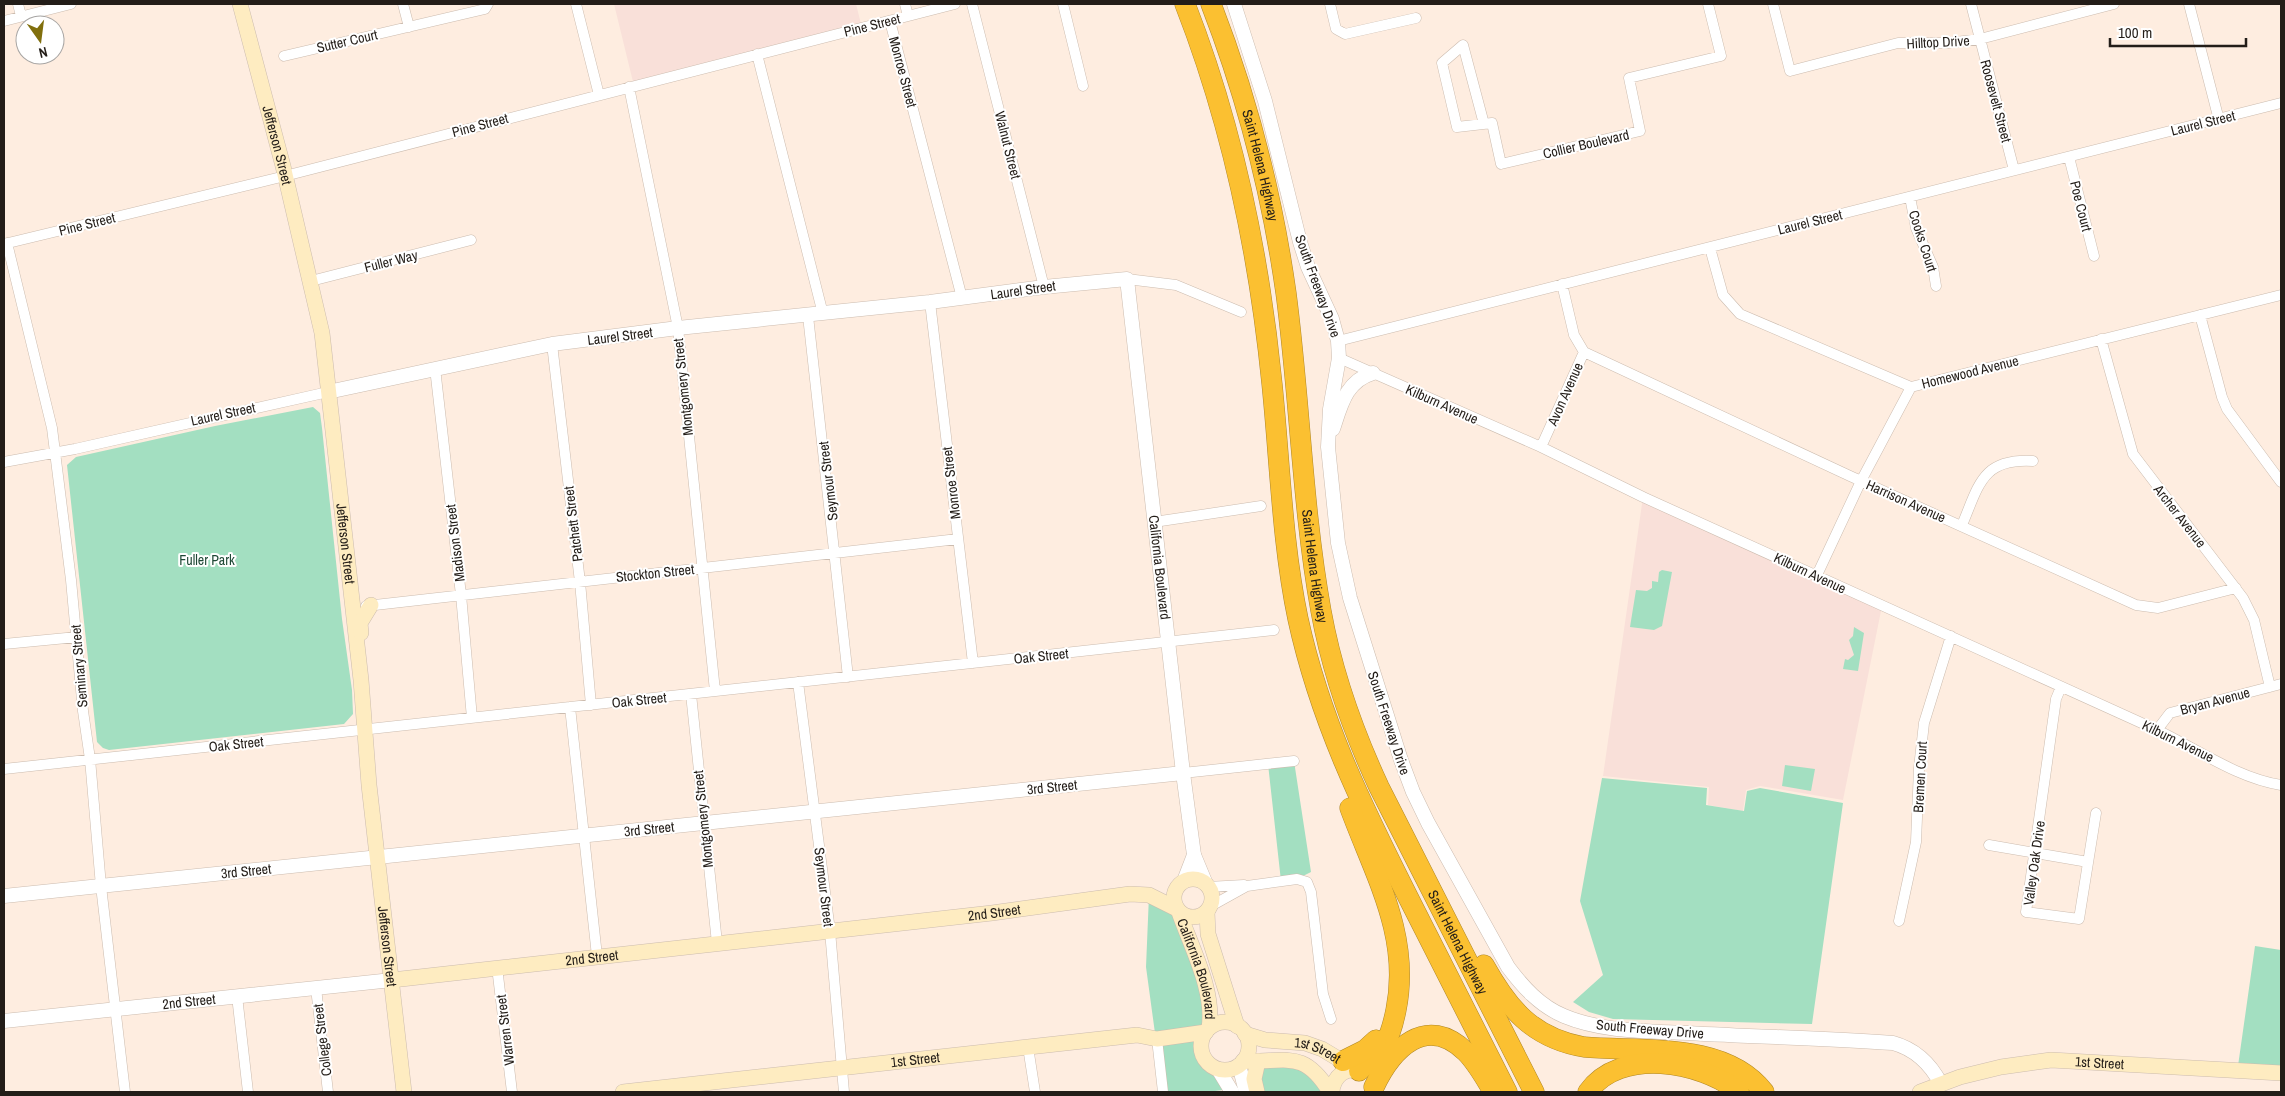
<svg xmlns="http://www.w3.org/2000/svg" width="2285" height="1096" font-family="'Archivo Narrow',sans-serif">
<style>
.education{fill:#f9e0d9}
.green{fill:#a3dfc1}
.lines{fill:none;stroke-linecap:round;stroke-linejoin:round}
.minor-casing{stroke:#ccbcaf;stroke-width:11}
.tertiary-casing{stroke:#ccbcaf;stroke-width:15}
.secondary-casing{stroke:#ccbcaf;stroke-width:16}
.motorway-casing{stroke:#af8728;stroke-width:21}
.minor{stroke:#fff;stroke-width:10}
.tertiary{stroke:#fff;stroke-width:14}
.secondary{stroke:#feecc1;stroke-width:15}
.motorway{stroke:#fbc031;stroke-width:20}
.labels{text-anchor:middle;stroke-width:4;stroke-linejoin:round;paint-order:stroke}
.street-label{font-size:14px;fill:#231d18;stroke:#fff}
.park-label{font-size:14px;fill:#1e4835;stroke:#fff}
</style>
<rect width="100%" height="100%" fill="#feede0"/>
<path class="education" d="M614 4H856L862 28 634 86Z
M1643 497 1882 606 1843 800 1760 786 1746 790 1743 811 1708 805 1709 787 1603 776Z"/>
<path class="green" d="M313 407 320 413 322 428 342 619 352 690 353 714 344 724 109 750 103 748 97 742 67 465 76 457 215 426Z
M1662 570 1672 572 1662 626 1654 630 1630 627 1636 590 1647 591 1652 588V581L1658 582 1659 572Z
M1854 627 1864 633 1858 671 1843 669 1845 659 1848 660 1854 655 1849 640 1853 636Z
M1294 761 1311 872 1297 879 1281 881 1268 764Z
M1785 765 1815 769 1811 791 1782 786Z
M1602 778 1707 788 1706 805 1744 811 1747 791 1760 788 1843 803 1812 1024 1613 1019 1589 1012 1573 1002 1603 975 1580 901Z
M1149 895 1177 910 1209 995 1201 1047C1204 1064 1211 1061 1220 1072 1224 1077 1227 1084 1231 1089L1207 1092H1163L1146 967Z
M2255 946 2281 950V1068L2238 1066Z
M1258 1061H1297L1330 1092H1257Z"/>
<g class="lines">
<defs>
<path id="minor" d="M18 4 21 16
M403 4 409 27
M576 4 599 95
M905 4 908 16
M972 4 1044 287
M1063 4 1083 86
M1330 4 1336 29 1345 34 1416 18
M1773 4 1790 71 1898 43H1948L1980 39 2114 4
M1971 4 2014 170
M2189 4 2219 120
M4 21 71 4
M890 21 962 298
M757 54 823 314
M284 56 485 9 488 4
M629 87 678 328 715 691
M1484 124 1463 45 1442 63 1457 127 1492 123 1501 164 1640 131 1629 78 1721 56 1708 4
M2069 157 2094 256
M1910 197 1916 228 1933 267 1936 286
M7 243 52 428 71 580 83 711 90 759 101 886 125 1092
M4 244 277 178 955 4
M1710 248 1723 295 1740 314 1911 387 2281 295
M1127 279 1176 285 1241 312
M311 281 471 240
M930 302 973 663
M2200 315 2222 397 2227 409 2281 482
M808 316 848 677
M2101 339 2133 454 2243 598 2254 620 2270 687
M1338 341 2281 103
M552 344 580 582 591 705
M1584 352 1850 476 2136 605 2158 608 2236 588
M1339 358 1541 447 1643 497 2157 730C2197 749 2237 778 2281 785
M435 368 461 595 472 718
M1541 447 1584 352 1574 335 1562 284
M4 462 75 449 328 392
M1154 522 1261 506
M1962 525C1979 485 1982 458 2033 461
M1817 575 1861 481 1911 387
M366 606 958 539
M4 644 77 637
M798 682 830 931 844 1092
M2061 687 2056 699 2026 912 2079 919 2096 813
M691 694 717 943
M570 707 597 956
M2157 730 2170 713 2281 684
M4 769 1274 630
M1183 773 1294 761
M1989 845 2088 862
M1208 887 1244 885
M1211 906 1247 886 1297 879 1307 882 1311 892 1323 994 1331 1019
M1899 921 1916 842 1919 768 1924 723 1951 636
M497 967 512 1092
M316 988 328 1092
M237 996 248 1092
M1157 1039 1163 1092
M1028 1047 1035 1092"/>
<g id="tertiary">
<path d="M1234 4 1265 101 1300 242 1308 267 1332 319 1338 341 1339 358 1330 409 1328 447 1338 543 1350 598 1401 760 1413 792 1428 823 1508 967C1523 987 1540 1006 1564 1016 1602 1032 1647 1031 1688 1033 1756 1037 1825 1038 1893 1043 1915 1049 1930 1063 1941 1084"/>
<path id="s1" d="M328 392 552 344 678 328 930 302 1044 287 1127 279 1183 773 1194 855 1206 884"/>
<path d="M1333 429C1341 405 1346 381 1373 373"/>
<path d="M1184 881 1194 855"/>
<path d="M4 896 1183 773"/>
<path id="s2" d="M4 1021 392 980"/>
<path d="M1239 1065 1246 1092"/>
<path d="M1218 1069 1232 1092"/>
</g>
<g id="secondary">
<path id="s3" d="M240 4 283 166 322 333 361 680 369 785 404 1092"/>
<path d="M361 633 360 623 371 605"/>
<circle cx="1193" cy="898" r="19"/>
<path id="s4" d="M1179 912C1191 947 1215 991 1209 1028"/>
<path d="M1207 912 1208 934 1237 1026"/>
<path id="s5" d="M392 980 992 913 1130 894 1149 895 1177 909"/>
<circle cx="1225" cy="1046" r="24"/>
<path id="s6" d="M1245 1034 1265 1040 1305 1043 1322 1049 1352 1067"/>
<path d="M1243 1061C1286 1063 1303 1048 1330 1092"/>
<path id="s7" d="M623 1092 1137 1035 1157 1039 1206 1032"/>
<path d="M1257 1092 1254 1079 1258 1061"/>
<path d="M1332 1092C1333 1077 1346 1065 1361 1072"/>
<path id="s8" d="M1920 1092 1960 1077 2001 1067 2051 1060 2281 1073"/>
</g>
<g id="motorway">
<path d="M1185 4C1233 127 1259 253 1272 384 1280 462 1282 543 1298 619 1320 720 1362 806 1408 897 1441 962 1474 1027 1507 1092"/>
<path id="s9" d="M1211 4C1247 97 1272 194 1286 293 1300 399 1302 506 1321 611 1332 672 1353 731 1379 787L1534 1092"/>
<path d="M1350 808C1375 876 1411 936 1396 1010 1394 1020 1391 1034 1385 1043 1378 1053 1368 1062 1359 1071"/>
<path d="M1484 965C1508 1008 1532 1038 1584 1047 1642 1052 1725 1041 1764 1092"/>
<path d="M1343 1061 1365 1050 1376 1040"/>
<path d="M1374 1087C1392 1049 1426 1013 1466 1052 1477 1063 1485 1078 1493 1091"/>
<path d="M1588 1092C1620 1047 1701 1061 1739 1092"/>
</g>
</defs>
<use href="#minor" class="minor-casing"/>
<use href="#tertiary" class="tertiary-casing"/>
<use href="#secondary" class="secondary-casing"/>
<use href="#motorway" class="motorway-casing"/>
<use href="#minor" class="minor"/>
<use href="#tertiary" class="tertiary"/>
<use href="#secondary" class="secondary"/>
<use href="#motorway" class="motorway"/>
</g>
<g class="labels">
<g class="street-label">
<text transform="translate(872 25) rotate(-14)" y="5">Pine Street</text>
<text transform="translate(347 41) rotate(-13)" y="5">Sutter Court</text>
<text transform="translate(1938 42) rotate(-3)" y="5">Hilltop Drive</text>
<text transform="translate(903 72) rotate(75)" y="5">Monroe Street</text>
<text transform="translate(1996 101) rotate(75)" y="5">Roosevelt Street</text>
<text transform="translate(2203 123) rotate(-14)" y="5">Laurel Street</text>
<text transform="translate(480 125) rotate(-15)" y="5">Pine Street</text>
<text transform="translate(1586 144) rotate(-13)" y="5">Collier Boulevard</text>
<text transform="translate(1008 145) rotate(76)" y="5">Walnut Street</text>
<text dy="5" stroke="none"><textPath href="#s3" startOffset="146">Jefferson Street</textPath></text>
<text dy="5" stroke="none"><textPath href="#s9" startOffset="169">Saint Helena Highway</textPath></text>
<text transform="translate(2081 206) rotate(76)" y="5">Poe Court</text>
<text transform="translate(1810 222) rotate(-14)" y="5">Laurel Street</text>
<text transform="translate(87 224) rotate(-14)" y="5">Pine Street</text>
<text transform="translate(1923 241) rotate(72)" y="5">Cooks Court</text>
<text transform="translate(391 261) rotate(-14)" y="5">Fuller Way</text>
<text transform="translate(1318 286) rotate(70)" y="5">South Freeway Drive</text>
<text transform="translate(1023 290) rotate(-8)" y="5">Laurel Street</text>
<text transform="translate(620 336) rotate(-7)" y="5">Laurel Street</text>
<text transform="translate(1970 372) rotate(-14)" y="5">Homewood Avenue</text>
<text transform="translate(683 387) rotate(-96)" y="5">Montgomery Street</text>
<text transform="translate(1565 394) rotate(-66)" y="5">Avon Avenue</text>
<text transform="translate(1442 404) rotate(24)" y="5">Kilburn Avenue</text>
<text transform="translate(223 414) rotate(-12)" y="5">Laurel Street</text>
<text transform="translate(828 481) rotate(-97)" y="5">Seymour Street</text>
<text transform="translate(951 483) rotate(-97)" y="5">Monroe Street</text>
<text transform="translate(1906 501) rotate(24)" y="5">Harrison Avenue</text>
<text transform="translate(2180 516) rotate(52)" y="5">Archer Avenue</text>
<text transform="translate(573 524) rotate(-97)" y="5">Patchett Street</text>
<text transform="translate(455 543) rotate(-97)" y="5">Madison Street</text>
<text dy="5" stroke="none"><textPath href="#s3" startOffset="551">Jefferson Street</textPath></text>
<text dy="5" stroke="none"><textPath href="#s9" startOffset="574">Saint Helena Highway</textPath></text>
<text dy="5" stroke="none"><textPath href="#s1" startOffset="1098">California Boulevard</textPath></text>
<text transform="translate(655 573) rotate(-6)" y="5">Stockton Street</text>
<text transform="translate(1810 573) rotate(25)" y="5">Kilburn Avenue</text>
<text transform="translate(1041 656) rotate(-6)" y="5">Oak Street</text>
<text transform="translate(79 666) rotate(-95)" y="5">Seminary Street</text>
<text transform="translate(639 700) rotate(-6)" y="5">Oak Street</text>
<text transform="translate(2215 701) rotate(-15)" y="5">Bryan Avenue</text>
<text transform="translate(1389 723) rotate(72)" y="5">South Freeway Drive</text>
<text transform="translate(2178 741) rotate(26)" y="5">Kilburn Avenue</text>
<text transform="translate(236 744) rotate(-6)" y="5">Oak Street</text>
<text transform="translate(1920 777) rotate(-87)" y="5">Bremen Court</text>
<text transform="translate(1052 787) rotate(-6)" y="5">3rd Street</text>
<text transform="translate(703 819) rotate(-96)" y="5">Montgomery Street</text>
<text transform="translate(649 829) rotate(-6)" y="5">3rd Street</text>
<text transform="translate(2034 863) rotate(-82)" y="5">Valley Oak Drive</text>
<text transform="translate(246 871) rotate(-6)" y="5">3rd Street</text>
<text transform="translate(824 887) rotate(83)" y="5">Seymour Street</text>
<text dy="5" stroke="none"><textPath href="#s5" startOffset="606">2nd Street</textPath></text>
<text dy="5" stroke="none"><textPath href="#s9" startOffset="979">Saint Helena Highway</textPath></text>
<text dy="5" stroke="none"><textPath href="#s3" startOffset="956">Jefferson Street</textPath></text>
<text dy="5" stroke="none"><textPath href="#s5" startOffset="201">2nd Street</textPath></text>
<text dy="5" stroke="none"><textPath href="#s4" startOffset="60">California Boulevard</textPath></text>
<text dy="5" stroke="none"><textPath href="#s2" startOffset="186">2nd Street</textPath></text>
<text transform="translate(1650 1029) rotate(5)" y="5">South Freeway Drive</text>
<text transform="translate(505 1030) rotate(-97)" y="5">Warren Street</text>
<text transform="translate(322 1040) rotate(-97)" y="5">College Street</text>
<text dy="5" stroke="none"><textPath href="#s6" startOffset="75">1st Street</textPath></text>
<text dy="5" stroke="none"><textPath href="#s7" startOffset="294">1st Street</textPath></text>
<text dy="5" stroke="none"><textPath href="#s8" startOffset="184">1st Street</textPath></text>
</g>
<g class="park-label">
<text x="207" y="565">Fuller Park</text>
</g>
</g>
<rect width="2285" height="1096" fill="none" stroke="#231d18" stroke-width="10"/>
<g transform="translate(40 40) rotate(166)"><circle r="24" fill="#ffffff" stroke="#a7a5a3"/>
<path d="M0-4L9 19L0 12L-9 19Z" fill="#816f0d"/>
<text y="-8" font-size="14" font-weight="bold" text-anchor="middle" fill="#231d18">N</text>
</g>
<path d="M2110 38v8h136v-8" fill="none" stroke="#231d18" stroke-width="2.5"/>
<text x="2118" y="38" font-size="15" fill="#231d18" stroke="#ffffff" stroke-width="4" paint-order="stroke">100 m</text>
</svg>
